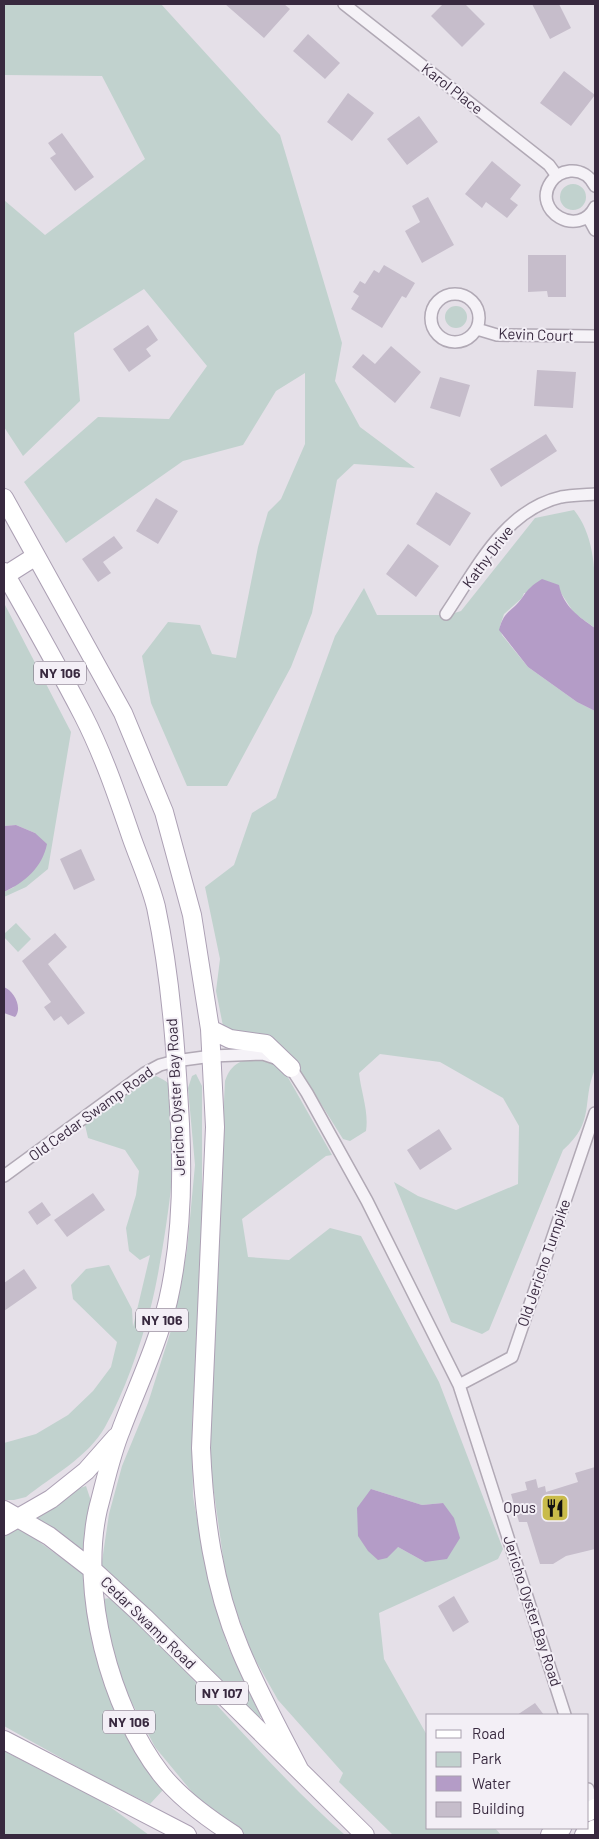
<svg xmlns="http://www.w3.org/2000/svg" width="599" height="1839" font-family="Barlow,sans-serif">
<style>
.green{fill:#c1d2ce;fill-rule:evenodd}
.water{fill:#b49cc7}
.building{fill:#c6bdcb}
.lines{fill:none;stroke-linecap:round;stroke-linejoin:round}
.street-casing{stroke:#b1a9b5;stroke-width:14}
.primary-casing{stroke:#aca0b4;stroke-width:20}
.street{stroke:#f5f2f7;stroke-width:11}
.primary{stroke:#fff;stroke-width:18}
.labels{text-anchor:middle;stroke-width:4;stroke-linejoin:round;paint-order:stroke}
.shield{fill:#f3eff6;stroke:#706476;stroke-width:1}
.shield-label{font-size:14px;font-weight:bold;fill:#38293f}
.street-label{font-size:15px;fill:#38293f;stroke:#f3eff6}
.poi-label{font-size:15px;fill:#38293f;stroke:#f3eff6;text-anchor:end}
</style>
<rect width="100%" height="100%" fill="#e5e0e8"/>
<path class="green" d="M4 4H161L280 135 342 343 335 381 360 427 415 468 354 464 337 480 312 613 291 667 227 786H187L151 703 142 656 168 622 200 625 212 654 236 658 258 547 268 512 281 499 305 444V373L276 391 243 445 183 461 66 543 24 482 98 417 169 419 207 366 144 289 74 333 80 401 23 456 4 427V200L45 235 145 159 102 76 4 75Z
M560 197a13 13 0 1 1 26 0a13 13 0 1 1-26 0Z
M445 317a11 11 0 1 1 22 0a11 11 0 1 1-22 0Z
M574 510C599 541 595 588 595 628L574 613 561 593H524L522 598 504 614 500 626 502 635 528 667 577 702 595 711V1069C581 1103 596 1121 563 1150L489 1330 482 1334 451 1322 394 1182 418 1196 456 1210 518 1184 519 1126 503 1098 440 1062 380 1054 359 1073C361 1092 369 1112 366 1131L350 1141 343 1139 289 1053 277 1043 224 1031 216 991 220 959 205 887 234 865 252 813 276 798 335 636 364 588 377 615H448L461 611 535 518Z
M4 603 71 732 48 869 26 887 4 897V892L14 887 35 833 16 825 4 826Z
M16 923 31 939 18 952 4 937V934Z
M260 1058 275 1064 286 1074 332 1155 326 1156 242 1219 248 1257 289 1260 330 1228 361 1236 439 1382 503 1549 498 1559 379 1613 384 1659 428 1737V1828H495L501 1835H393L339 1782 343 1773 278 1700 252 1654 227 1586 207 1442 225 1081C232 1062 241 1060 260 1058ZM371 1489 422 1505 443 1503 425 1562 398 1547Z
M196 1074 202 1086V1252L192 1424 193 1496 207 1575 227 1644 261 1717 256 1719 101 1568 109 1514 122 1466 148 1403 173 1324 187 1250 195 1165 188 1088 192 1076Z
M156 1076C160 1078 165 1080 169 1084 188 1110 160 1275 150 1310 139 1349 125 1391 105 1427 88 1457 52 1476 26 1497L14 1500H4V1443L36 1434 68 1415 93 1391 111 1367 117 1342 73 1299 71 1285 86 1269 109 1265 132 1309 133 1327 150 1255 140 1260 129 1251 126 1228 136 1195 139 1171 125 1150 88 1138 85 1125 141 1082Z
M86 1486 93 1507 86 1555 37 1521 36 1518 77 1489Z
M19 1527 86 1576C88 1599 88 1626 94 1649 107 1702 131 1746 163 1790L150 1804 106 1783 4 1726V1536Z
M110 1598C194 1671 261 1762 345 1835H244L197 1798 155 1747 124 1688 109 1637 103 1599Z
M4 1751 102 1801 149 1835H4Z"/>
<path class="water" d="M542 579 559 585C563 606 579 617 595 628V711L577 702 528 667 499 630C504 610 512 612 522 598 528 589 532 585 542 579Z
M16 825 35 833 47 844C42 868 25 882 4 892V826Z
M4 987C14 991 23 1008 15 1017L4 1013Z
M371 1489 422 1505 443 1503 454 1518 460 1538 447 1559 425 1562 398 1547 387 1558 378 1560 368 1551 358 1536 357 1508Z"/>
<path class="building" d="M225 4H284L290 9 264 38Z
M443 4H465L485 24 462 47 431 16Z
M532 4H559L571 28 550 39Z
M308 34 340 63 325 79 293 51Z
M564 71 595 95 571 126 540 103Z
M348 93 374 113 352 141 327 122Z
M419 116 438 142 407 165 387 139Z
M62 133 94 177 75 191 50 158 56 154 48 143Z
M492 161 521 185 510 199 518 205 507 218 486 202 482 208 465 194Z
M428 197 454 245 422 263 405 231 420 222 412 206Z
M528 255H566V297H548L547 291 528 292Z
M384 265 415 283 406 298 402 296 382 328 351 309 359 296 353 292 360 281 365 284 374 270 379 273Z
M148 325 158 340 146 349 151 356 129 372 113 349Z
M391 346 421 372 395 403 352 367 363 354 375 364Z
M537 370 576 372 573 408 534 406Z
M440 377 470 385 460 417 430 408Z
M546 434 557 451 501 487 490 469Z
M436 492 471 513 450 546 416 524Z
M156 498 178 511 158 544 136 531Z
M114 536 123 548 103 562 111 573 98 582 82 559Z
M408 544 439 566 416 597 386 574Z
M81 849 95 880 74 890 60 859Z
M55 933 67 947 48 964 85 1013 68 1025 61 1016 54 1021 44 1007 51 1002 22 961Z
M439 1129 452 1149 420 1170 407 1150Z
M93 1193 105 1210 67 1237 54 1220Z
M42 1202 51 1215 37 1225 28 1212Z
M24 1269 37 1288 4 1311V1283Z
M595 1467V1549L566 1556 553 1564H540L527 1522H519L511 1494 527 1490 525 1482 536 1479 538 1488 545 1486 546 1492 578 1482 575 1473Z
M454 1596 469 1622 453 1632 438 1606Z
M535 1703 544 1715H517Z"/>
<g class="lines">
<defs>
<path id="street" d="M344 4 549 165 557 176
M595 186C590 176 581 170 570 171 562 172 555 176 551 182 531 211 579 239 595 207
M588 217 595 230
M431 318a24 24 0 1 1 48 0a24 24 0 1 1-48 0Z
M477 329 497 335 595 336
M446 614C476 570 504 510 561 497 572 495 584 495 595 494
M4 1176 145 1073 160 1065 175 1061 212 1056 263 1054 281 1060 291 1068 307 1093 367 1201 459 1385 565 1715
M459 1385 512 1357 595 1113
M588 1789 594 1808"/>
<path id="primary" d="M4 498 123 713 164 812 192 915 210 1029 215 1127 201 1448C204 1516 213 1585 240 1649 257 1690 279 1730 299 1769
M4 572C31 619 58 667 83 715 103 754 117 795 131 836 139 859 150 883 156 907 171 978 176 1052 180 1124 183 1183 181 1244 168 1301 157 1346 137 1387 121 1430 111 1454 105 1483 98 1509 79 1591 110 1708 161 1774 180 1798 209 1819 234 1835
M6 575 36 556
M210 1029 230 1039 266 1044 291 1068
M4 1510 49 1536 93 1570 144 1617 365 1835
M4 1526 51 1499 86 1471 116 1437
M4 1740 187 1835
M588 1812 595 1808
M550 1835 562 1828
M584 1835 595 1829"/>
</defs>
<use href="#street" class="street-casing"/>
<use href="#primary" class="primary-casing"/>
<use href="#street" class="street"/>
<use href="#primary" class="primary"/>
</g>
<defs>
<symbol id="restaurant-square" viewBox="-11 -11 22 22"><rect x="-9" y="-9" width="18" height="18" rx="4" fill="#c9bb4a" stroke="#f3eff6"/><path d="M-5-6h1v4h1v-4h1v4h1v-4h1v5L-1.5 .5V6h-2V.5L-5-1ZM5-6V6H3V1.5H1.5Q1.5-4 5-6Z" fill="#111"/></symbol>
</defs>
<g fill-rule="evenodd">
<use href="#restaurant-square" x="539" y="1492" width="32" height="32"/>
</g>
<g class="labels">
<g class="shield">
<rect x="34" y="661.5" width="52" height="23" rx="4"/>
<rect x="136" y="1308.5" width="52" height="23" rx="4"/>
<rect x="196" y="1681.5" width="52" height="23" rx="4"/>
<rect x="103" y="1710.5" width="52" height="23" rx="4"/>
</g>
<g class="shield-label">
<text x="60" y="678">NY 106</text>
<text x="162" y="1325">NY 106</text>
<text x="222" y="1698">NY 107</text>
<text x="129" y="1727">NY 106</text>
</g>
<g class="street-label">
<text transform="translate(452 89) rotate(38)" y="5">Karol Place</text>
<text transform="translate(536 335) rotate(2)" y="5">Kevin Court</text>
<text transform="translate(488 557) rotate(-53)" y="5">Kathy Drive</text>
<text transform="translate(176 1097) rotate(-93)" y="5">Jericho Oyster Bay Road</text>
<text transform="translate(91 1114) rotate(-36)" y="5">Old Cedar Swamp Road</text>
<text transform="translate(544 1263) rotate(-71)" y="5">Old Jericho Turnpike</text>
<text transform="translate(532 1611) rotate(72)" y="5">Jericho Oyster Bay Road</text>
<text transform="translate(148 1623) rotate(44)" y="5">Cedar Swamp Road</text>
</g>
<g class="poi-label">
<text x="536" y="1513">Opus</text>
</g>
</g>
<rect width="599" height="1839" fill="none" stroke="#38293f" stroke-width="10"/>
<rect x="426" y="1714" width="162" height="115" fill="#f3eff6" stroke="#a8a0ad"/>
<rect x="436" y="1730" width="25" height="8" fill="#ffffff" stroke="#a8a0ad"/>
<text x="472" y="1739" font-size="15" fill="#38293f">Road</text>
<rect x="436" y="1752" width="25" height="15" fill="#c1d2ce" stroke="#a8a0ad"/>
<text x="472" y="1764" font-size="15" fill="#38293f">Park</text>
<rect x="436" y="1776" width="25" height="15" fill="#b49cc7" stroke="#a8a0ad"/>
<text x="472" y="1789" font-size="15" fill="#38293f">Water</text>
<rect x="436" y="1802" width="25" height="15" fill="#c6bdcb" stroke="#a8a0ad"/>
<text x="472" y="1814" font-size="15" fill="#38293f">Building</text>
</svg>
